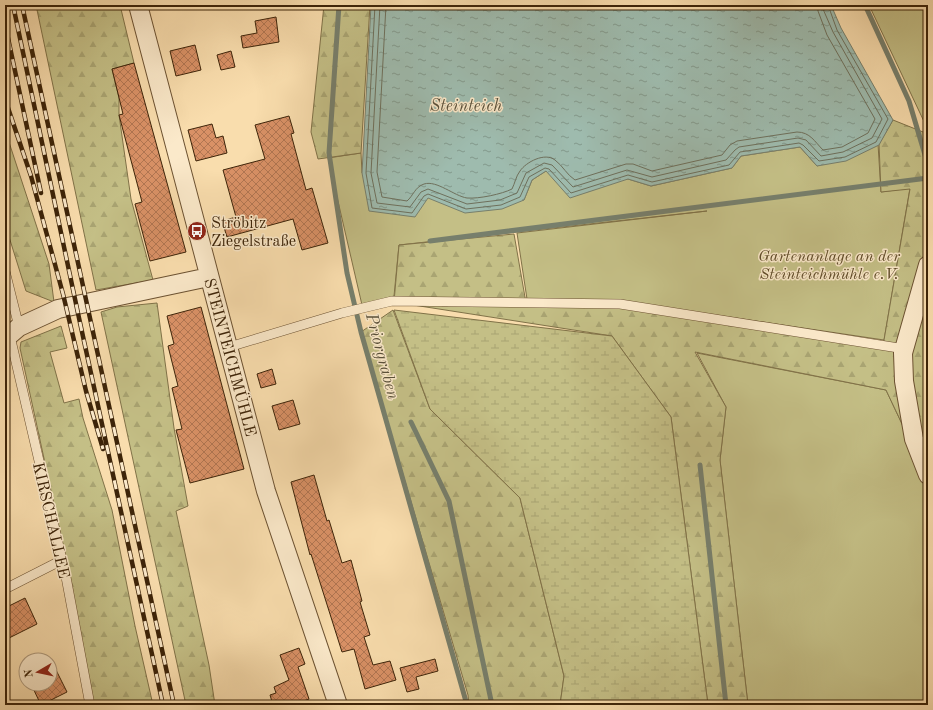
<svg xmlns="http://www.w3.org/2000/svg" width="933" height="710" font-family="'Old Standard TT',serif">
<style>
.green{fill:#c4bf86;stroke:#807248}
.forest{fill:url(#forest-firs);stroke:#807248}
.wetland{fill:url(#wetland-marsh);stroke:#807248}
.water{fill:url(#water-ripples);stroke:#777f6c}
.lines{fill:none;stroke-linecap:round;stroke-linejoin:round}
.shore{stroke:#6e705c;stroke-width:1}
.stream{stroke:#777f6c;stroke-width:5}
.building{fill:url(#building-cross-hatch);stroke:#3d2409}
.lane-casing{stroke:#6c5232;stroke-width:10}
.street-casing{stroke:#6c5232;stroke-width:20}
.lane{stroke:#fbe9ca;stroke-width:9}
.street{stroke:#fbe9ca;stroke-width:18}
.rail-casing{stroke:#3d2409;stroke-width:4.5}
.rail{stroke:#fbe9ca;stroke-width:3;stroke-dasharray:9;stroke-linecap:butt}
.labels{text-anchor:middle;stroke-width:3;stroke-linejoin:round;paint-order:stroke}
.poi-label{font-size:16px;fill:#3d2409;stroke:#fbe9ca;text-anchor:start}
.park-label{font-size:16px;font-style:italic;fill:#5f4b28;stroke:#fbe9ca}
.street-label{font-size:16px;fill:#3d2409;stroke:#fbe9ca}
.water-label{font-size:17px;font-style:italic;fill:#5a513b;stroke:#fbe9ca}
</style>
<defs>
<pattern id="forest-firs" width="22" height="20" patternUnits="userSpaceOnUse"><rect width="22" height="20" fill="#c4bf86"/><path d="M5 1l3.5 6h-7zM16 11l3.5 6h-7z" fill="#a9a472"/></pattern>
<pattern id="wetland-marsh" width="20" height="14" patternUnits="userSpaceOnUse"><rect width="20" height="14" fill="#c4bf86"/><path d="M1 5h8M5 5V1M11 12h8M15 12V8" fill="none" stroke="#a9a472"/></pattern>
<pattern id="water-ripples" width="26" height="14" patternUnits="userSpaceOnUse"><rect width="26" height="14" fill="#9ebbae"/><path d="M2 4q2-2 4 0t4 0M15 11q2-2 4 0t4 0" fill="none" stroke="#82988c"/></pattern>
<pattern id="building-cross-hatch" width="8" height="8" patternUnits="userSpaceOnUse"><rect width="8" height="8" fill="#d99166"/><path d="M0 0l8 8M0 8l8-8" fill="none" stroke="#b17652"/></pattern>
</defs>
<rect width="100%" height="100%" fill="#f9ddad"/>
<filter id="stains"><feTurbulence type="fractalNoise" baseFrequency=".005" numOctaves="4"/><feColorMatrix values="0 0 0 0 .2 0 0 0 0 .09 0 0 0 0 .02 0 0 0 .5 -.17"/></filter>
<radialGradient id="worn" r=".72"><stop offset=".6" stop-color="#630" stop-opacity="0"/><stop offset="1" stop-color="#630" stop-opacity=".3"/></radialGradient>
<path class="green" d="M869 5H928V130Z
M878 144 881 192 910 188 884 340 621 301 527 299 517 233 707 211 399 245 394 296 362 305 328 158 361 153 362 173 428 196 524 200 532 180 546 171 628 179 651 186 732 168 741 156 800 147 817 166Z
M697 353 886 390 928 479V705H748L720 460 726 407Z"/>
<path class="forest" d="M36 5H104L105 7 120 5 134 63 112 69 119 98V115L131 199 153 280 96 290Z
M324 5H370L361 153 318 159 311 132Z
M893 120 928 134V479L886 390 695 352 726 407 720 460 748 705H708L671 417 612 336 394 302 399 245 514 234 526 303 622 306 884 346V340L910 189 881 192 879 144Z
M5 130 49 264 54 302 26 291 5 224Z
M157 303 174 428 188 506 176 511 209 665 215 705H186L101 312 117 307Z
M393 310 430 409 520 498 564 676 560 705H469L468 695 361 332Z
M61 326 67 348 50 352 64 403 79 399 83 418 112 510 135 626 153 705H94L70 578 20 348 21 342Z"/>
<path class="wetland" d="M394 310 612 336 671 417 708 705H560L564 676 520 498 430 409Z"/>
<path class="water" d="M371 5H831L841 28 893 120 879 145 846 161 817 166 800 147 741 156 732 168 651 186 628 179 570 198 546 171 532 180 524 200 502 209 465 213 428 198 415 217 369 211 362 173Z"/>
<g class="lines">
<path class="shore" d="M375 5 366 173 372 208 412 213 424 196 428 194 466 209 501 205 520 197 529 177 545 168 549 169 571 193 628 175 652 182 729 165 740 152 799 143 803 145 819 161 845 157 876 142 888 119 837 30 828 5
M380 5 371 173 377 203 410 207 421 192 428 189 467 204 500 200 517 193 526 173 544 163 552 165 573 187 627 170 652 177 726 160 735 150 739 147 798 138 806 140 821 156 843 152 872 138 882 119 833 32 823 9V5
M386 5 377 172 382 197 407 201C413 196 415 187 424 184 437 180 454 196 467 198 479 199 502 194 512 189 515 183 516 176 520 171 526 162 545 152 555 160 563 166 567 175 575 180L626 164H633L652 171 722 155 730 145 737 141 797 132C810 132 815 142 823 150L842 147 868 133 875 119 827 35 818 11 817 5"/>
<path class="stream" d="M339 5 329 153 347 273 361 332 467 705
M865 5 909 101 928 165
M430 241 928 178
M411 422 449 501 492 705
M700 465 726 705"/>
</g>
<path class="building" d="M276 17 279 42 243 48 241 36 257 33 255 21Z
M195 45 201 70 176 76 170 51Z
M231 51 235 67 221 70 217 55Z
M134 63 186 252 150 261 135 204 142 202 119 115 123 114 112 69Z
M289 116 294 133 291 134 306 190 312 188 328 243 302 250 293 219 227 237 222 221 236 217 223 170 265 159 255 125Z
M212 124 216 138 223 136 227 153 196 161 188 130Z
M201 307 244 469 190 483 176 430 182 429 172 388 178 386 168 346 174 344 167 316Z
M272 369 276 384 261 388 257 374Z
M293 400 300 424 279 430 272 406Z
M314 475 327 521 329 520 342 563 351 560 362 601 360 602 370 635 364 637 373 665 390 661 396 680 365 689 354 649 342 652 311 554 310 555 291 482Z
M25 598 37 624 5 640V608Z
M299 648 305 664 298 667 309 699 293 705H273L270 695 276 693 274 687 289 680 280 655Z
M50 658 67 692 41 705 31 684H50Z
M435 659 438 671 416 677 419 689 407 692 400 668Z"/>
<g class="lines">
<defs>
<path id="lane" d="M5 271 19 327
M10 336 66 577 90 705
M229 347 342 313 392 301 620 304 905 349
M5 589 62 560"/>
<path id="street" d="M138 5 266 491 338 705
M928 265 903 353 904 381 914 439 928 475
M5 339 19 327 58 309 209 277"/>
</defs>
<use href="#lane" class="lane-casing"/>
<use href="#street" class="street-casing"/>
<use href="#lane" class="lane"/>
<use href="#street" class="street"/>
<defs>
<path id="rail" d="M13 5 79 318 163 705
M22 5 174 705
M5 24 41 193
M5 99 31 176 63 294 86 391 103 449"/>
</defs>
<use href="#rail" class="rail-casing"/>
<use href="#rail" class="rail"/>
</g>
<defs>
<symbol id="bus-disc" viewBox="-11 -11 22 22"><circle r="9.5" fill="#8f2418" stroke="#fbe9ca"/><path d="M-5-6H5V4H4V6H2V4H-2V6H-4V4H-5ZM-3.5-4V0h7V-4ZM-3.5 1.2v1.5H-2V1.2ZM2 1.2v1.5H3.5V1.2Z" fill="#fff"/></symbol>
</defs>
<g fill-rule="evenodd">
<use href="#bus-disc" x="186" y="220" width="22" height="22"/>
</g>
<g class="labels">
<g class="poi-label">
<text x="211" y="228">Ströbitz<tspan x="211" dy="18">Ziegelstraße</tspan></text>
</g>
<g class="park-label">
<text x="829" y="261">Gartenanlage an der<tspan x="829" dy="18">Steinteichmühle e.V.</tspan></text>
</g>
<g class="street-label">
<text transform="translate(231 357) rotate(75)" y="6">STEINTEICHMÜHLE</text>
<text transform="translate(52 520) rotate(77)" y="6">KIRSCHALLEE</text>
</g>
<g class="water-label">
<text x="466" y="111">Steinteich</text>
<text transform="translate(383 356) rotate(75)" y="6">Priorgraben</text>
</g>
</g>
<rect width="933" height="710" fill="none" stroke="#f9ddad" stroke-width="20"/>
<rect x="6" y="6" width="921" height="698" fill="none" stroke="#3d2409" stroke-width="2"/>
<rect x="10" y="10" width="913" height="690" fill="none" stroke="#3d2409"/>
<g transform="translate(38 672) rotate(261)"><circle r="19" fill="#fbe9ca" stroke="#af9a7d"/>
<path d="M0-3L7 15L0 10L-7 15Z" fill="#8f2418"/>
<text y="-6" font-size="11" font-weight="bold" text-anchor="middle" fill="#3d2409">N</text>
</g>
<rect width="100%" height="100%" filter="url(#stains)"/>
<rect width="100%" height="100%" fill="url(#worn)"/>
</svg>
